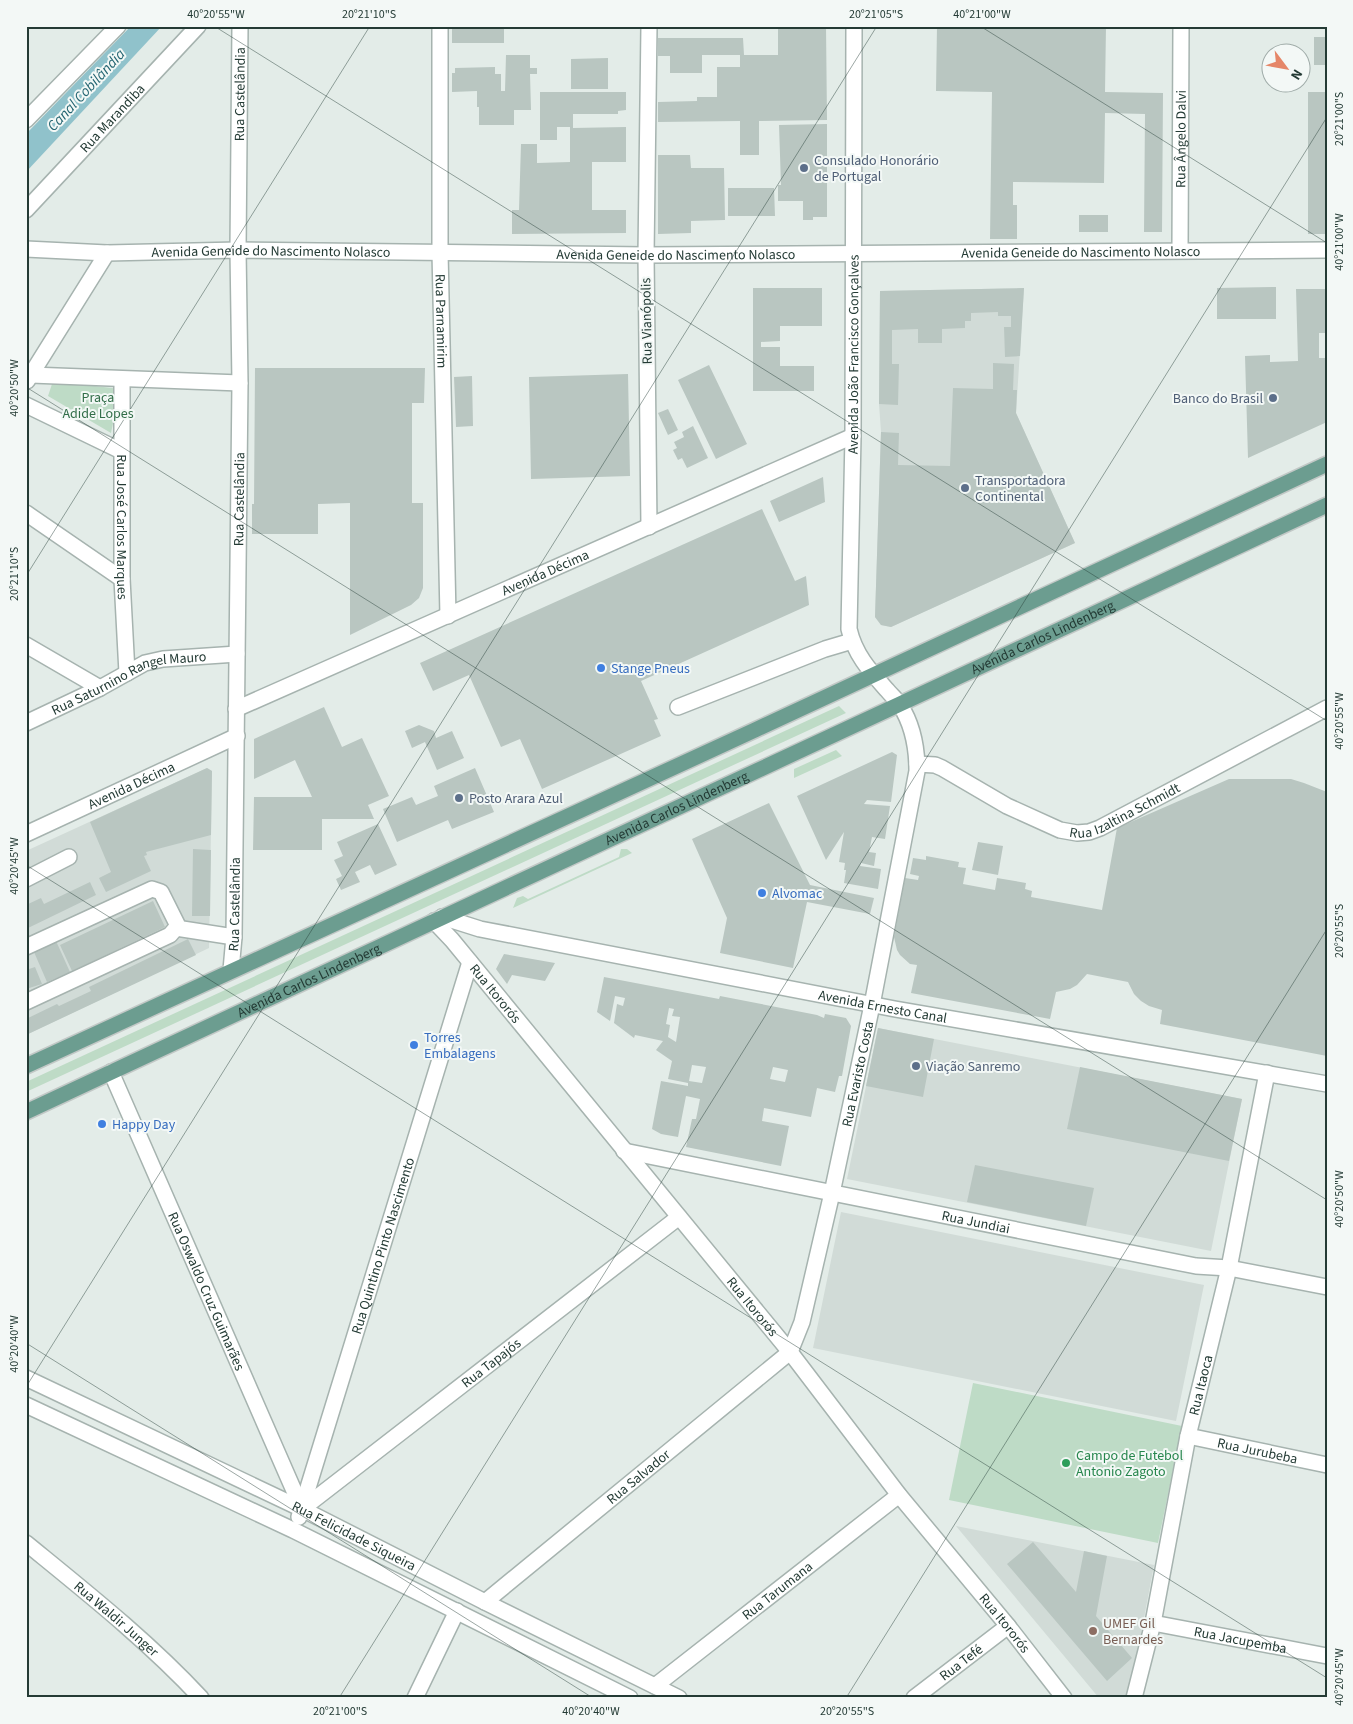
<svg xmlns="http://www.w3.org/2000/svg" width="1353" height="1724" font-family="'Source Sans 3',sans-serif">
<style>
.built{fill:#d1dbd7}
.green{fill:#bedbc6}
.water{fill:#90c2cb}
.building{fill:#b9c6c1;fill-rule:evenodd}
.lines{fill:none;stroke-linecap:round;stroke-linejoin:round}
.minor-casing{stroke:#a6b3af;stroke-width:18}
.major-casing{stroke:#c2c8c6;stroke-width:18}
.minor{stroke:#fff;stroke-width:15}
.major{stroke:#6c9d90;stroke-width:15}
.ticks{fill:none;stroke:#243b35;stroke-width:1;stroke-opacity:0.45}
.service-dot{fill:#5c6f8a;stroke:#f3f8f6;stroke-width:2}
.shop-dot{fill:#3f7fe0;stroke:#f3f8f6;stroke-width:2}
.leisure-dot{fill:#2e9e5b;stroke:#f3f8f6;stroke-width:2}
.education-dot{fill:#8d6e63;stroke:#f3f8f6;stroke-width:2}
.labels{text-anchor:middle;stroke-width:4;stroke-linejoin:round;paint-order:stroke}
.street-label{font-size:14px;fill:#243b35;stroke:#f3f8f6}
.service-label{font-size:14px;fill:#4e5e75;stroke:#f3f8f6;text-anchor:start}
.park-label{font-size:14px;fill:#326e49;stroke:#f3f8f6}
.shop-label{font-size:14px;fill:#366cbe;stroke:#f3f8f6;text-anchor:start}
.leisure-label{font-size:14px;fill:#27864d;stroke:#f3f8f6;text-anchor:start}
.education-label{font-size:14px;fill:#785e54;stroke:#f3f8f6;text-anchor:start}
.water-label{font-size:15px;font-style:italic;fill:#246572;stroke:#f3f8f6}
.neatline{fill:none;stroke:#243b35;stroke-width:2}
.ticks-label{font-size:12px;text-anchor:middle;fill:#243b35}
</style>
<rect width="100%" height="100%" fill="#e3ece8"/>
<path class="built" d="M1024 288 1016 413 1075 543 891 627 881 625 875 617 881 432 879 404 880 291Z
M207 768 212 771 209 948 26 1035V851Z
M878 1028 1242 1099 1211 1251 847 1179Z
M841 1212 1204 1285 1176 1421 813 1348Z
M956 1526 1154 1565 1129 1698H1099Z"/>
<path class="green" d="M53 381 120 389 111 433 48 396Z
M839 706 846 713 26 1092V1082Z
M836 750 842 756 794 778V769Z
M621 849H627L632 853 513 908 517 898 523 896 528 899 619 857Z
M973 1383 1182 1426 1158 1543 949 1500Z"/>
<path class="water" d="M131 26H162L26 172V134Z"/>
<path class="building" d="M452 26H504V43H452Z
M778 26H826L827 120 759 121V155H740V121L658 122V102L697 101V97H717V67H740V55H702V73H670V56H658V38H743L744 55H778Z
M937 26H1106L1105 92 1163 93 1162 232H1144L1145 114 1105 113 1104 183 1013 182V205H1017V239H990L992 92 936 91Z
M1314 37H1327V65H1314Z
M506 55H530V68H537V74H530L531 110H514V125H479V107H477V91L452 92V73H455V68L495 67V74H501V91H505Z
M608 58V89H571V59Z
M540 92H626V110L618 111V114H573V128L626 127V162H592V210H626V233L512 234V210H519L521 144H537V163L570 162V127H557V140H540Z
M1308 92H1327V234H1308Z
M827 124V217H813V220H803V201H778V185H781L779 125Z
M658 155H690L691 168H724L725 220 691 221V233L658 234Z
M728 188H774L775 216H728Z
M1079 215H1108V232H1079Z
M1276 287V319H1217V288Z
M753 288H822V326H780V341L761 342V347H780V366H814V391H753Z
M1024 288 1020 356 1005 357 1004 327H1011V316H998V312L971 313V321H965V328L942 329V343H918V329L892 330V364H899L898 405 879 404 880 291Z
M1296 289H1327V333H1319V358H1327V422L1248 458 1245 356 1270 355V362L1298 361Z
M993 363 1014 364 1013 390H1017L1016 413 1075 543 891 627 881 625 875 617 881 432 899 433 898 465 950 466 953 388 993 389Z
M709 365 747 444 716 459 678 380Z
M255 368H425L424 403H412V503H423V588L419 598 411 605 350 635V503L318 504V534H252V504H254Z
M628 374 630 476 531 479 529 377Z
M472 376 473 426 456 427 454 377Z
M668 409 678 430 668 435 658 413Z
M693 426 708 458 687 468 682 458 678 460 673 450 677 448 674 442 684 437 682 432Z
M823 477 825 502 779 522 770 501Z
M762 509 795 581 806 576 809 605 641 681 658 719 654 720 661 736 542 789 520 739 501 747 469 675 433 691 420 663Z
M324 707 342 747 362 738 389 796 368 805 374 819H322V850H253L254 797H312L295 760 254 779V739Z
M419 725 434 731 436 738 452 731 464 758 437 770 425 742 412 748 405 731Z
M892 752 897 755 891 802 867 800 864 804 890 806 885 839 872 837 869 852 876 853 874 866 861 863 860 866 881 869 878 889 844 883 846 870H844L845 863 839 862 844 832 826 860 797 796Z
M207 768 212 771 211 835 146 852 147 855 144 856 151 871 106 892 99 878 111 872 90 822Z
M475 768 494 812 452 829 448 820 397 842 383 809 412 797 416 805 438 796 434 786Z
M1229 779H1291L1304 783 1327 792V1056L1160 1024 1162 1010 1149 1006 1141 1001 1134 994 1128 982 1087 974 1077 985 1070 989 1056 992 1050 1019 911 993 917 965 910 964 900 955 897 950 894 937 905 878 918 880 919 876 910 874 913 858 926 860V856L959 862 958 867 966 868 963 884 995 890 997 878 1026 883 1025 889 1032 891 1031 897 1102 910 1117 828Z
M769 803 810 885 874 898 870 914 807 902 793 968 720 953 727 918 692 839Z
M378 824 397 865 375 875 370 865 355 872 360 882 341 890 336 879 342 876 334 860 343 856 337 842Z
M978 842 1003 846 998 875 972 870Z
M193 849 211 850 210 916H192Z
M90 882 96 895 26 929V905L41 898 44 904Z
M153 901 165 927 72 971 60 945Z
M188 939 196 955 26 1035V1019L57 1004 59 1006 91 991 89 987Z
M56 941 70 972 47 982 34 952Z
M504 954 555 963 545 981 512 975 507 984 496 969Z
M35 967 42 984 26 989V970Z
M604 977 719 999 720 996 817 1015 824 1018 825 1014 846 1018 851 1026 842 1076H839L835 1092 817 1088 811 1117 764 1108 762 1121 789 1126 781 1166 686 1147 692 1119H696L700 1099 686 1096 678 1137 661 1134 652 1129 661 1081 688 1086V1083L668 1079 672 1061 656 1050 663 1041 635 1035 634 1038 614 1023 617 1004 623 1006 625 998 615 996 610 1021 597 1012ZM669 1008 674 1009 672 1016 680 1017 676 1042 668 1037 670 1025 666 1024ZM692 1065 706 1067 702 1083 689 1081ZM773 1067 788 1070 785 1082 770 1079Z
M878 1028 934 1039 923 1097 866 1086Z
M1080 1067 1242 1099 1229 1161 1067 1129Z
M975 1165 1094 1188 1086 1226 967 1202Z
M1033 1542 1076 1592 1084 1551 1107 1556 1096 1616 1132 1658 1107 1681 1007 1564Z"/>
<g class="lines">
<defs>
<g id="minor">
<path id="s1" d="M440 26V252L448 616"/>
<path d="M26 120 118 26"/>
<path id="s2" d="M26 210 198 26"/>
<path id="s3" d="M26 249 107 253 238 250 646 255 1327 250"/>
<path id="s4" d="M1180 250 1181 26"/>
<path d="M31 375 240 383"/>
<path id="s5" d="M122 379V579L127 673"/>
<path d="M27 381 107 253"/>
<path d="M26 405 121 451"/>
<path d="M26 513 122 579"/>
<path d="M649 527 646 255 649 26"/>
<path d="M26 645 100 688"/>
<path d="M678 707 825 649 852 641"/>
<path id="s6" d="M236 709 853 436"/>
<path id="s7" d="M26 723 100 688 145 663 163 659 237 654"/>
<path id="s8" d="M917 764 935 765 942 768 1007 806 1060 830 1077 833 1089 832 1100 828 1327 708"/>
<path id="s9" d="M26 834 237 736"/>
<path d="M26 879 69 857"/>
<path id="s10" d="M442 917 480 929 895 1009 1327 1084"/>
<path id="s11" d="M434 921 452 940 790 1352 899 1495 1008 1626 1064 1698"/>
<path d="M176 928 234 937"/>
<path d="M26 947 152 889 161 892 177 924 176 928 170 935 26 1002"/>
<path id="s12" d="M231 970 234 937 240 383 238 250 240 26"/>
<path id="s13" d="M111 1072 302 1509"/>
<path id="s14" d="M624 1151 1196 1266 1229 1268 1327 1287"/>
<path id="s15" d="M26 1378 302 1509 485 1602 679 1698"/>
<path d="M26 1405 293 1530 630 1698"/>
<path id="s16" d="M1188 1436 1327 1465"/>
<path id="s17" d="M302 1509 679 1217"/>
<path id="s18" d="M299 1517 470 962"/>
<path id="s19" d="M26 1543C86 1592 148 1641 201 1698"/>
<path id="s20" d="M485 1602 790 1352 802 1322 832 1193 872 1005 917 771C917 748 913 725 900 705 897 700 891 695 887 690 870 671 855 655 849 629L853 436 854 26"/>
<path id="s21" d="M1153 1623 1327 1656"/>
<path id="s22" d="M655 1686 899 1495"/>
<path d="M415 1698 457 1611"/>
<path id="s23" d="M914 1698 1008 1626"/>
<path id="s24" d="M1134 1698 1153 1623 1188 1436 1229 1268 1267 1073"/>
</g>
<g id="major">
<path d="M26 1066 755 730 1327 464"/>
<path id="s25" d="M26 1112C460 910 892 706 1327 505"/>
</g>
</defs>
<use href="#minor" class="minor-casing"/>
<use href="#major" class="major-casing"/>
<use href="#minor" class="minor"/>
<use href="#major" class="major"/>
</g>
<path class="ticks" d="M214 26 1327 721M980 26 1327 243M26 387 1327 1200M26 576 370 26M26 865 1327 1678M26 1343 593 1698M26 1387 877 26M339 1698 1327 117M846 1698 1327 929"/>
<g class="service-dot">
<circle cx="804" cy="168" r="5"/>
<circle cx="1273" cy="398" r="5"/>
<circle cx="965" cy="488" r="5"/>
<circle cx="459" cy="798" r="5"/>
<circle cx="916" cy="1066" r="5"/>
</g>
<g class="shop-dot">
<circle cx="601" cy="668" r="5"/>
<circle cx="762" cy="893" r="5"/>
<circle cx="414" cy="1045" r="5"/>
<circle cx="102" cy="1124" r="5"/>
</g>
<circle class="leisure-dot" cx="1066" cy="1463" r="5"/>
<circle class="education-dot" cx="1093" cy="1631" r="5"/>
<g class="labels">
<g class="street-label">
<text dy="5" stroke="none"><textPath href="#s12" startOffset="876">Rua Castelândia</textPath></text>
<text dy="5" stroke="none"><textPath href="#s2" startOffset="126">Rua Marandiba</textPath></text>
<text dy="5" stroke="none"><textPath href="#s4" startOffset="111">Rua Ângelo Dalvi</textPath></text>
<text dy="5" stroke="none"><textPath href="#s3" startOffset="1055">Avenida Geneide do Nascimento Nolasco</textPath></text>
<text dy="5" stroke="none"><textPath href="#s3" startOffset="245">Avenida Geneide do Nascimento Nolasco</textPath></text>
<text dy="5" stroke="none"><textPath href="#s3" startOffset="650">Avenida Geneide do Nascimento Nolasco</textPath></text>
<text dy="5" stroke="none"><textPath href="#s1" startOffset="295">Rua Parnamirim</textPath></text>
<text transform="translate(646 321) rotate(-91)" y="5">Rua Vianópolis</text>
<text dy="5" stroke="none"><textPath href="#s20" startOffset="1426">Avenida João Francisco Gonçalves</textPath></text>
<text dy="5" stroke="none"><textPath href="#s12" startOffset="471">Rua Castelândia</textPath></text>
<text dy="5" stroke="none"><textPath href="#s5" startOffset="148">Rua José Carlos Marques</textPath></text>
<text dy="5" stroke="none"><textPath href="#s6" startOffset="338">Avenida Décima</textPath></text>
<text dy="5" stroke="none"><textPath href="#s25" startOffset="1122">Avenida Carlos Lindenberg</textPath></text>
<text dy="5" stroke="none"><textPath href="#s7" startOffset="112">Rua Saturnino Rangel Mauro</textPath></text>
<text dy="5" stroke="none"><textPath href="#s9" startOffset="116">Avenida Décima</textPath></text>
<text dy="5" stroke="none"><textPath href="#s8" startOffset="229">Rua Izaltina Schmidt</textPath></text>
<text dy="5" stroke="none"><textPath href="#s25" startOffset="718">Avenida Carlos Lindenberg</textPath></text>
<text dy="5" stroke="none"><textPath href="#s12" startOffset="66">Rua Castelândia</textPath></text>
<text dy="5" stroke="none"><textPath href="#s25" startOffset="312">Avenida Carlos Lindenberg</textPath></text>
<text dy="5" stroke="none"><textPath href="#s11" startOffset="95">Rua Itororós</textPath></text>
<text dy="5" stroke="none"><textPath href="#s10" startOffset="450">Avenida Ernesto Canal</textPath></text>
<text dy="5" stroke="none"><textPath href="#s20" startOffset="681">Rua Evaristo Costa</textPath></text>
<text dy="5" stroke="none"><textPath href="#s14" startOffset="359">Rua Jundiai</textPath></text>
<text dy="5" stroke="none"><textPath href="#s18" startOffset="284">Rua Quintino Pinto Nascimento</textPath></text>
<text dy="5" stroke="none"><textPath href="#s13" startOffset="239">Rua Oswaldo Cruz Guimarães</textPath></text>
<text dy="5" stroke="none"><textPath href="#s11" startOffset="500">Rua Itororós</textPath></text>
<text dy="5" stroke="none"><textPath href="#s17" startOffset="239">Rua Tapajós</textPath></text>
<text dy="5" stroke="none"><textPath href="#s24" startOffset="320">Rua Itaoca</textPath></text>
<text dy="5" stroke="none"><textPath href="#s16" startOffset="71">Rua Jurubeba</textPath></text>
<text dy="5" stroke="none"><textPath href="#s20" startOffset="198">Rua Salvador</textPath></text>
<text dy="5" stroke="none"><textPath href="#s15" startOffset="364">Rua Felicidade Siqueira</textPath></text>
<text dy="5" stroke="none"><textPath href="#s22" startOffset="155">Rua Tarumana</textPath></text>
<text dy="5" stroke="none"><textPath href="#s19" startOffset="118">Rua Waldir Junger</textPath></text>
<text dy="5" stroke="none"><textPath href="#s11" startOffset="905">Rua Itororós</textPath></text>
<text dy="5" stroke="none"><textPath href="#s21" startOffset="89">Rua Jacupemba</textPath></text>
<text dy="5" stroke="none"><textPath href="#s23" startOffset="59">Rua Tefé</textPath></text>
</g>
<g class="service-label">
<text x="814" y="165">Consulado Honorário<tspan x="814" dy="16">de Portugal</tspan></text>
<text x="1263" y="403" text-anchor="end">Banco do Brasil</text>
<text x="975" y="485">Transportadora<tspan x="975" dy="16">Continental</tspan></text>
<text x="469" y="803">Posto Arara Azul</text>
<text x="926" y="1071">Viação Sanremo</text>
</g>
<g class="park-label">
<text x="98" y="402">Praça<tspan x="98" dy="16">Adide Lopes</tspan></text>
</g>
<g class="shop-label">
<text x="611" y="673">Stange Pneus</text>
<text x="772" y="898">Alvomac</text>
<text x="424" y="1042">Torres<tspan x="424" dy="16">Embalagens</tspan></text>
<text x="112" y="1129">Happy Day</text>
</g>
<g class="leisure-label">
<text x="1076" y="1460">Campo de Futebol<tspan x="1076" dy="16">Antonio Zagoto</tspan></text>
</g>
<g class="education-label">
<text x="1103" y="1628">UMEF Gil<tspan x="1103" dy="16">Bernardes</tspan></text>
</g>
<g class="water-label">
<text transform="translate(86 90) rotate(-47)" y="5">Canal Cobilândia</text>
</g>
</g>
<rect width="1353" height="1724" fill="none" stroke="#f3f8f6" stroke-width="55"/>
<g transform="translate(1286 68) rotate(122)"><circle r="24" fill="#f3f8f6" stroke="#a0aca9"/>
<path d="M0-4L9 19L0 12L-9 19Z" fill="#e58668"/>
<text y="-8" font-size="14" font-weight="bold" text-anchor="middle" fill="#243b35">N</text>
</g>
<rect x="28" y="28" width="1298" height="1668" class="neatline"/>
<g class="ticks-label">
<text x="216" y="18">40°20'55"W</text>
<text x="369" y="18">20°21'10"S</text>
<text x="876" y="18">20°21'05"S</text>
<text x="982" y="18">40°21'00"W</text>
<text transform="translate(1339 119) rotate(-90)" y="4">20°21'00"S</text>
<text transform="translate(1339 242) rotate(-90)" y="4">40°21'00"W</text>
<text transform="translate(14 388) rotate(-90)" y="4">40°20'50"W</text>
<text transform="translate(14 574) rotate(-90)" y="4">20°21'10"S</text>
<text transform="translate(1339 721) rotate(-90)" y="4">40°20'55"W</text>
<text transform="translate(14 866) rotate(-90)" y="4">40°20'45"W</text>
<text transform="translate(1339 931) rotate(-90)" y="4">20°20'55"S</text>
<text transform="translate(1339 1199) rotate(-90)" y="4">40°20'50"W</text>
<text transform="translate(14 1344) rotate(-90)" y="4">40°20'40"W</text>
<text transform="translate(1339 1677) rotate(-90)" y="4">40°20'45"W</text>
<text x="340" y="1715">20°21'00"S</text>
<text x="591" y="1715">40°20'40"W</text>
<text x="847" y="1715">20°20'55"S</text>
</g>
</svg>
